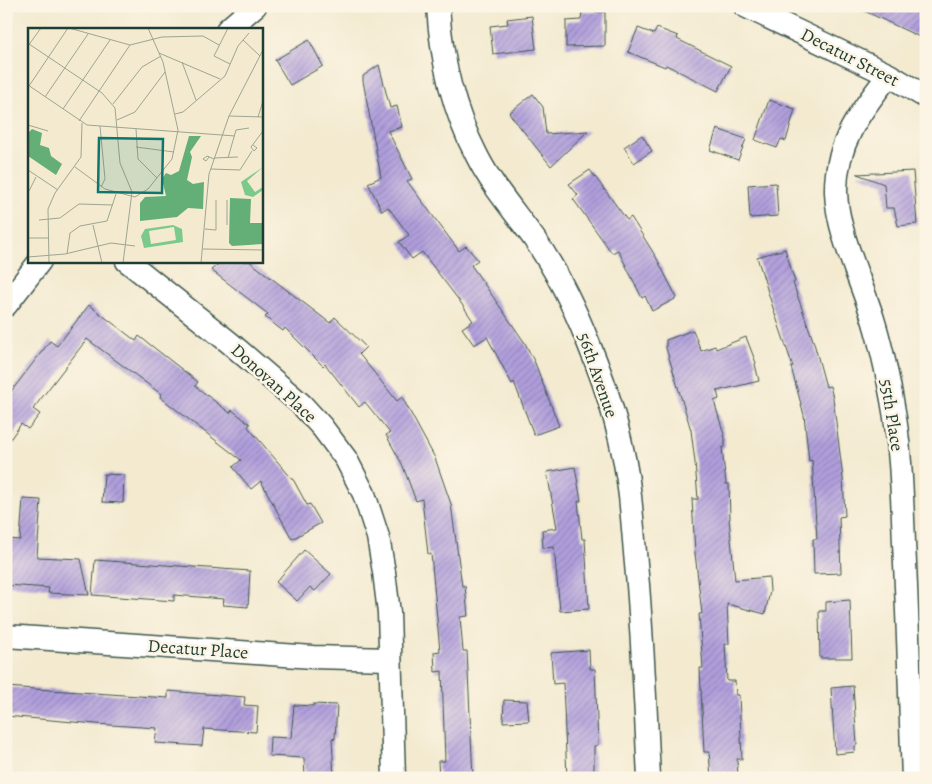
<svg xmlns="http://www.w3.org/2000/svg" width="932" height="784" font-family="Alegreya,serif">
<style>
.building{fill:url(#building-hatch)}
.lines{fill:none;stroke-linecap:round;stroke-linejoin:round}
.minor-casing{stroke:#3f574b;stroke-width:25}
.minor{stroke:#fff;stroke-width:22}
.labels{text-anchor:middle;stroke-width:5;stroke-linejoin:round;paint-order:stroke}
.street-label{font-size:18px;fill:#1f3d34;stroke:#fcf5e5}
.inset-road{fill:none;stroke:#9ea592;stroke-width:1}
.view{fill:#0f766e;fill-opacity:0.15;stroke:#0f766e;stroke-width:2.5}
.inset-edge{fill:none;stroke:#1f3d34;stroke-width:2.5}
</style>
<defs>
<pattern id="building-hatch" width="6" height="6" patternUnits="userSpaceOnUse" patternTransform="scale(1.25)"><rect width="6" height="6" fill="#b19fdd"/><path d="M-1 1l2-2M0 6l6-6M5 7l2-2" fill="none" stroke="#8f83b4"/></pattern>
</defs>
<rect width="100%" height="100%" fill="#fcf5e5"/>
<filter id="ink" filterUnits="userSpaceOnUse"><feTurbulence type="fractalNoise" baseFrequency=".02" numOctaves="2"/><feDisplacementMap in="SourceGraphic" scale="10" xChannelSelector="R" yChannelSelector="G"/><feConvolveMatrix kernelMatrix="1 2 1 2 8 2 1 2 1" color-interpolation-filters="sRGB"/></filter>
<filter id="wash" filterUnits="userSpaceOnUse"><feTurbulence type="fractalNoise" baseFrequency=".0096" numOctaves="4" result="noise"/><feDisplacementMap in="SourceGraphic" scale="20" xChannelSelector="R" yChannelSelector="G"/><feGaussianBlur stdDeviation="1.12" result="paint"/><feColorMatrix in="noise" values="0 0 0 0 0 0 0 0 0 0 0 0 0 0 0 0 0 1.4 0 .05"/><feComposite in="paint" operator="in"/></filter>
<g filter="url(#wash)">
<rect width="100%" height="100%" fill="#f3ead0"/>
<g id="blocks">
<path class="building" d="M854 6H926V40Z
M582 12H605V46L566 47V21L581 20Z
M532 16 536 49 493 54 490 26 508 24 507 19Z
M638 28 654 34 657 28 678 36 677 39 731 66 718 91 666 65 665 67 628 52Z
M309 40 323 66 290 85 275 60Z
M379 65 390 108 397 106 402 127 388 131 412 179 407 181 459 251 466 246 478 260 471 265 525 343 535 363 559 426 534 435 514 382 512 384 487 337 474 345 462 328 473 321 461 303 422 252 412 259 399 242 409 235 388 207 382 211 368 183 381 177 363 81V76Z
M533 94 543 107 546 134 588 131 551 166 509 113Z
M769 100 795 109 786 141 781 139 777 148 755 140Z
M717 129 746 139 738 160 710 150Z
M642 135 652 151 634 163 624 147Z
M590 170 627 220 631 217 656 257 677 298 652 311 645 296 642 298 618 250 612 253 573 199 578 195 569 184Z
M913 171 917 224 898 226 894 208H886L884 184 857 174Z
M776 183 778 216 750 218 748 185Z
M785 249 795 282 793 283 814 343 826 387 830 386 833 398 843 478 845 516 839 517 841 573 814 574 813 539H817L812 460 809 461 804 415 791 367H793L774 311 757 257Z
M222 261H249L330 323 335 317 366 347 359 354 397 401 402 397 435 458 451 504 462 586H465L468 616 460 617 463 651H467L473 778H439L438 761H445L442 671 435 672 434 652 440 651 431 554H428L422 499 416 501 402 464 386 435 390 433 365 402 359 407 325 364 323 366 285 328 283 331 265 317 268 314 211 270Z
M89 305 136 341 139 336 198 382 195 386 230 413 232 410 250 424 248 427 294 481 307 505 310 504 321 523 292 539 261 481 251 489 233 467 241 460 160 397 161 394 87 339 33 409 40 414 28 429 21 424 6 445V398L50 341 57 346Z
M693 330 701 351 715 346 716 349 746 337 756 363 755 364 759 381 717 391 719 399 714 401 725 438V447L722 448 726 484H729L730 519H729L735 580 769 577 770 591 765 614 727 604 729 644H725L727 681H735L736 695H739L742 759H737L738 778H711L709 752H704L700 668H703L699 614H702L695 553 692 499H698L695 462 691 430 666 348V340Z
M575 467 581 501H578L582 539H585L589 609 560 611 554 547 543 548 542 530 557 528 547 472Z
M104 474 124 475 123 503 102 502Z
M23 499 41 500 37 557 81 559 89 595 48 593 49 588 6 585V539L20 540Z
M304 550 331 574 315 591 310 587 297 601 276 582Z
M95 560 250 571 248 607 223 605 224 599 174 595V601L92 595Z
M850 600 852 658H820L819 611H826V602Z
M589 650 590 669H595L598 745 594 746V778H567L563 683 553 684 551 653Z
M853 686 857 745 855 746V752L835 754 831 688Z
M6 687 168 698V691L245 697 244 705 258 706 256 732 204 729 202 746 155 743 157 728 96 724 6 716Z
M504 700 527 701 529 721 503 722Z
M313 704 337 705 335 739 332 738 334 778H305L304 758 269 756 270 737 291 738 294 705 313 706Z"/>
</g>
</g>
<g filter="url(#ink)">
<use href="#blocks" fill-opacity="0" stroke="#3f574b" stroke-width="1"/>
<g class="lines">
<defs>
<path id="minor" d="M438 6C441 58 453 110 477 156 492 186 515 212 535 240 557 271 574 307 588 342 608 390 624 443 630 496 633 525 635 556 638 585 643 649 646 714 649 778
M745 6 889 75 926 97
M228 29 255 6
M889 75C861 110 835 144 836 192 837 232 861 280 873 319 881 345 887 373 892 400 901 447 902 496 904 543 908 621 910 700 913 778
M127 261 230 343 301 404 322 427 346 459 364 494 378 537 384 572 389 613 394 778
M6 305 40 261
M6 636 313 657 390 659"/>
</defs>
<use href="#minor" class="minor-casing"/>
<use href="#minor" class="minor"/>
</g>
</g>
<g class="labels">
<g class="street-label">
<text transform="translate(850 57) rotate(27)" y="6">Decatur Street</text>
<text transform="translate(598 375) rotate(71)" y="6">56th Avenue</text>
<text transform="translate(274 383) rotate(42)" y="6">Donovan Place</text>
<text transform="translate(892 415) rotate(81)" y="6">55th Place</text>
<text transform="translate(198 649) rotate(4)" y="6">Decatur Place</text>
</g>
</g>
<g transform="translate(28 28)">
<rect width="235" height="235" fill="#f3ead0"/>
<path d="M4 101 14 105 12 117 21 120 23 128 34 136 28 147 0 128V105ZM161 108H173L162 124 164 129 159 152 165 156 176 154 175 181 160 180 149 189 112 193V175L117 169 138 168 134 151 138 145 143 147 151 143ZM202 170 223 171 222 195H235V216L204 218 201 215Z" fill="#64ae77"/>
<path d="M235 139 219 153 227 164 235 159V162L225 169 217 167 213 154ZM145 197 154 201 155 214 116 220 113 208 117 201ZM146 199 148 212 123 216 121 203Z" fill="#7bca8b" fill-rule="evenodd"/>
<path class="inset-road" d="M41 0 102 17 134 9 175 8 191 17M200 0 186 28 202 36M215 12 232 28M1 16 74 65 87 80 92 135 104 164 95 235M0 18 13 0M131 25 192 51M154 34 168 72M0 57 59 97 207 108M1 58 40 0M17 69 60 6M85 76 114 39 133 28M35 81 82 12M147 86 155 84 197 48 210 18 221 5M201 88 235 89M230 89 235 73M89 92 107 84 137 44M51 93 102 17M0 97 20 103M72 98 77 151 73 159M108 101 110 131 129 150M225 117 229 120 226 123 223 119 235 103M108 119 146 124M181 129 178 133 175 131 179 128 186 131M186 130 210 129M200 130 208 102 221 100M47 139 77 161 107 169 120 161 144 131 150 102 135 34 120 0M183 141 212 142 224 123M0 142 30 162M1 163 8 149M11 192 32 190 51 176 85 177M65 197 74 235M199 197V172M177 201 188 202V172M0 210H20M175 221 235 222M39 226 42 205 52 198 79 193 88 166M0 229 37 226 83 215 107 218M21 235 20 181 27 165 53 129 54 95M173 235 181 146 201 88 235 22"/>
<path class="view" d="M71 110 135 111 134 165 70 164Z"/>
<rect width="235" height="235" class="inset-edge"/>
</g>
<rect width="932" height="784" fill="none" stroke="#fcf5e5" stroke-width="25"/>
</svg>
